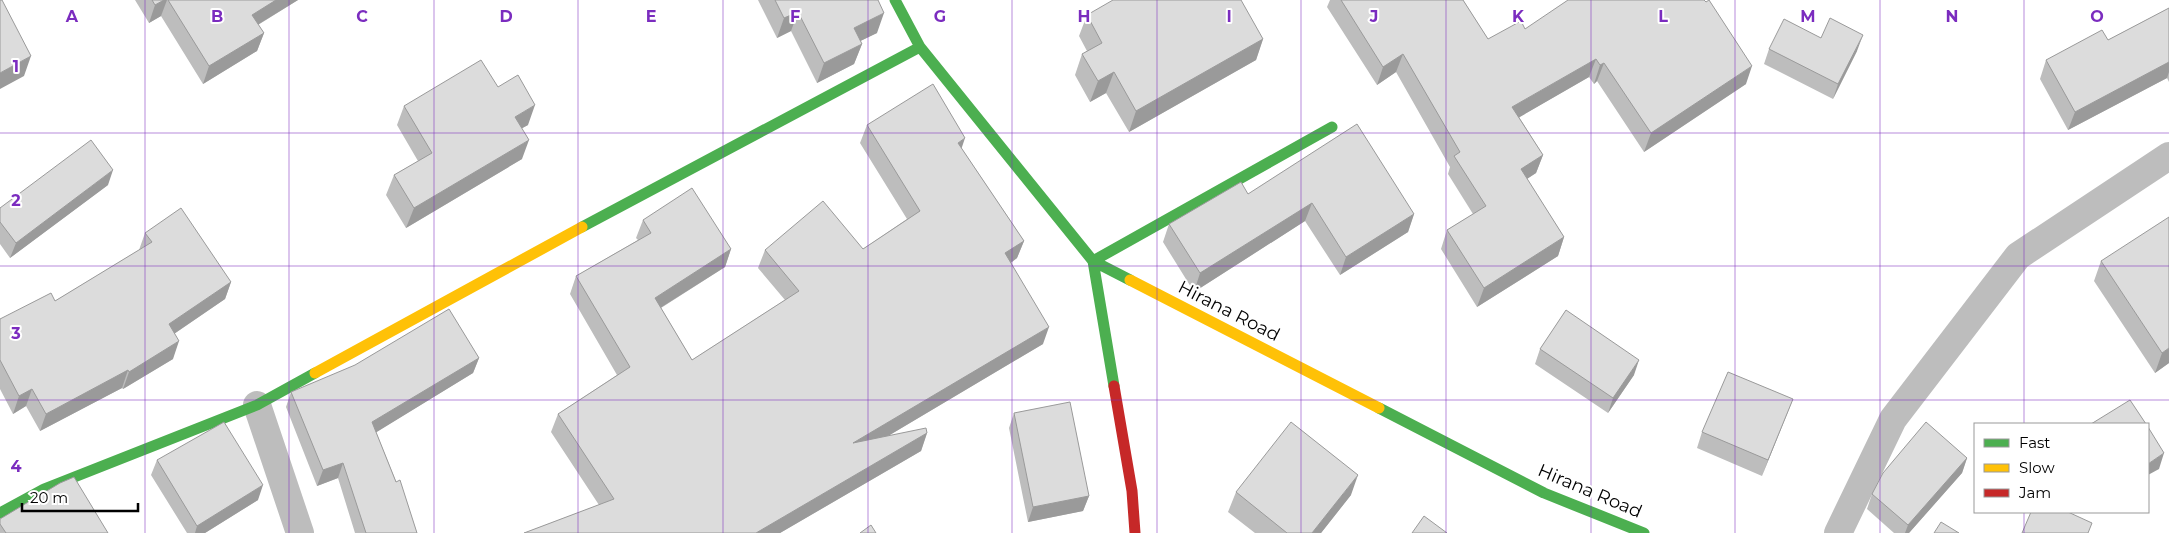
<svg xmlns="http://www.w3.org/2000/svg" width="2169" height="533" font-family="Montserrat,sans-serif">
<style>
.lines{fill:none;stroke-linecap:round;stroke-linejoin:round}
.street{stroke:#bdbdbd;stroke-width:28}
.fast{stroke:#4caf50;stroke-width:11}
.slow{stroke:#ffc107;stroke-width:11}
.jam{stroke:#c62828;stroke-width:11}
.wall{fill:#bdbdbd}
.shaded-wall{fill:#9a9a9a}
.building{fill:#dcdcdc;stroke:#9a9a9a}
.grid{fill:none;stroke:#7b2cbf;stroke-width:1;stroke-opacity:0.55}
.labels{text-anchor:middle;stroke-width:4;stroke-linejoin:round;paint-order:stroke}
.street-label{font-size:18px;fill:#000;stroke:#fff}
.grid-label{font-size:16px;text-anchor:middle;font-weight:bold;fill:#7b2cbf;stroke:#fff;stroke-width:4;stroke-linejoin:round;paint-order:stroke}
</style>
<rect width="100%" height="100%" fill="#fff"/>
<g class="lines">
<path class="street" d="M257 405 300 533
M1838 533 1893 419 2018 256 2169 156"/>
<path class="fast" d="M895 0 920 47 1093 261 1130 280
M582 227 920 47
M1114 386 1093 261 1332 127
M1379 408 1544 493 1644 533
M0 513 44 489 257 405 315 373"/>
<path class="slow" d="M1130 280 1379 408
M315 373 582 227"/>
<path class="jam" d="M1114 386 1132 491 1135 533"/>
</g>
<path class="wall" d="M135 0H298L258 25 264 33 257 51 203 84 161 16 149 23Z
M758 0H878L877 33 860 41 862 44 854 64 817 83 791 31 777 38Z
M1330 0H1463L1488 39 1525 29 1746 84 1644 152 1597 81 1594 84 1589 77 1519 117 1543 155 1536 173 1527 179 1564 237 1558 256 1477 307 1441 249 1447 230 1473 214 1448 174 1450 167 1396 72 1377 85 1327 7Z
M2169 8V82L2167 78 2068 130 2040 79 2046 60 2108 40Z
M1087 15 1263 39 1256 60 1129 132 1106 93 1090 102 1075 75 1082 54 1087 51 1079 36Z
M1821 38 1857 51 1833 99 1764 64 1769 49Z
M498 87 528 125 522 128V159L406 228 386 195 394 175 418 161 397 125 404 106Z
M867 125 962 149 1024 241 1017 258 1011 263 1043 344 888 436 927 433 921 451 780 533H524L599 505 551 432 558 414 617 375 570 294 576 276 638 240 636 238 643 220 731 249 725 267 661 308 692 360 785 300 758 268 765 250 863 249 907 219 860 143Z
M108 185 10 258 0 244V208Z
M1248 194 1414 214 1408 232 1340 275 1305 221 1194 292 1163 242 1169 224Z
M145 233 231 282 225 299 174 334 173 359 123 389 122 388 40 431 26 406 13 414 0 389V319L55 301 139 250Z
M2101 261 2169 363 2155 373 2094 281Z
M1540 349 1634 375 1608 413 1535 364Z
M479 358 473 373 376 432 417 533H355L338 478 317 486 286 407 291 392Z
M1793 399 1762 476 1697 448 1702 432Z
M1014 413 1089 496 1083 511 1028 522 1009 428Z
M1967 458 1962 473 1909 533H1894L1867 509 1872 494Z
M157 460 258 500 205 533H187L151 475Z
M1236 492 1351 495 1321 533H1255L1228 512Z
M0 519 108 533H0Z"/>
<path class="shaded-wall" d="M164 0H167L161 16 149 23 155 5Z
M276 0H298L246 32 252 15Z
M798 12 791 31 777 38 784 18Z
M884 13 877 33 846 48 854 28Z
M264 33 257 51 203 84 209 66Z
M1863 35 1857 51 1833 99 1838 84Z
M1263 39 1256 60 1129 132 1136 111Z
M862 44 854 64 817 83 824 63Z
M1403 54 1396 72 1377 85 1383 67Z
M31 56 24 76 0 89V73Z
M1596 59 1589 77 1506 125 1512 107Z
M2169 62V72L2167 78 2068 130 2075 112Z
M1604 63 1597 81 1594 84 1600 65Z
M1752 66 1746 84 1644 152 1651 133Z
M1114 72 1106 93 1090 102 1098 81Z
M535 105 528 125 508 136 515 117Z
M965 138 959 156 958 143Z
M529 140 522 159 406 228 414 208Z
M1543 155 1536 173 1514 187 1521 169Z
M113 170 108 185 10 258 16 243Z
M1312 203 1305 221 1194 292 1200 273Z
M1414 214 1408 232 1340 275 1346 257Z
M1564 237 1558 256 1477 307 1484 288Z
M1024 241 1017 258 999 271 1005 253Z
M731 249 725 267 649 315 655 298Z
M231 282 225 299 162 342 169 324Z
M1049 327 1043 344 846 461 853 443Z
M179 341 173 359 123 389 129 372Z
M2169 348V363L2155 373 2162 353Z
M479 358 473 373 367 438 372 422Z
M1639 360 1634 375 1608 413 1613 398Z
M128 370 122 388 40 431 46 414Z
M32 389 26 406 13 414 19 396Z
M1793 399 1787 414 1762 476 1768 460Z
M927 433 921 451 780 533H756Z
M2164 453 2159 469 2148 475V464Z
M1967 458 1962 473 1909 533H1905L1908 525Z
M343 463 338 478 317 486 323 470Z
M1358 475 1351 495 1321 533H1312Z
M263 485 258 500 205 533H195L197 526Z
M1089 496 1083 511 1028 522 1033 507Z"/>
<path class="building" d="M0 0H2L31 56 0 73Z
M152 0H164L155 5Z
M168 0H276L252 15 264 33 209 66Z
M775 0H878L884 13 854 28 862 44 824 63 798 12 784 18Z
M1113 0H1241L1263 39 1136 111 1114 72 1098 81 1082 54 1102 43 1087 15Z
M1341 0H1463L1488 39 1521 21 1525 29 1568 0H1704L1706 2 1709 0 1752 66 1651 133 1604 63 1600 65 1596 59 1512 107 1543 155 1521 169 1564 237 1484 288 1447 230 1486 206 1454 156 1460 152 1403 54 1383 67Z
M2169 8V62L2075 112 2046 60 2102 30 2108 40Z
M1830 18 1863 35 1838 84 1769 49 1784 19 1821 38Z
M481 60 498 87 518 75 535 105 515 117 529 140 414 208 394 175 432 153 404 106Z
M933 84 965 138 958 143 1024 241 1005 253 1049 327 853 443 926 428 927 433 756 533H524L614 499 558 414 630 367 576 276 651 233 643 220 692 188 731 249 655 298 692 360 799 291 765 250 823 201 863 249 920 211 867 125Z
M1357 124 1414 214 1346 257 1312 203 1200 273 1169 224 1241 182 1248 194Z
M91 140 113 170 16 243 0 222V208Z
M181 208 231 282 169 324 179 341 129 372 128 370 46 414 32 389 19 396 0 360V319L51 293 55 301 152 242 145 233Z
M2169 217V348L2162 353 2101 261Z
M449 309 479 358 372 422 396 482 400 480 417 533H366L343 463 323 470 291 392 355 365Z
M1566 310 1639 360 1613 398 1540 349Z
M1728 372 1793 399 1768 460 1702 432Z
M2130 400 2146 424H2091Z
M1070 402 1089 496 1033 507 1014 413Z
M224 422 263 485 197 526 157 460Z
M1291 422 1358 475 1312 533H1287L1236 492Z
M1926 422 1967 458 1908 525 1872 494 1883 473Z
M2148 427 2164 453 2148 464Z
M74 477 108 533H6L0 524V519L60 483Z
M2031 512H2068L2092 523 2088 533H2022Z
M1424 516 1447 533H1412Z
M1941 522 1959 533H1934Z
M871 525 876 533H860Z"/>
<path class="grid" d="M145 0V533M289 0V533M434 0V533M578 0V533M723 0V533M868 0V533M1012 0V533M1157 0V533M1301 0V533M1446 0V533M1591 0V533M1735 0V533M1880 0V533M2024 0V424M0 133H2169M0 266H2169M0 400H2169M2024 512V533"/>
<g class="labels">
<g class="street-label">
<text transform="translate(1229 311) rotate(27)" y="6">Hirana Road</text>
<text transform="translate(1590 491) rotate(23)" y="6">Hirana Road</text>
</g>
</g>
<g class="grid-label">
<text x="72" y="22">A</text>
<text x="217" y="22">B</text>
<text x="362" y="22">C</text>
<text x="506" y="22">D</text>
<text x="651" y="22">E</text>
<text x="795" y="22">F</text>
<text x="940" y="22">G</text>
<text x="1084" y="22">H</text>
<text x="1229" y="22">I</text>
<text x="1374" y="22">J</text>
<text x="1518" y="22">K</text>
<text x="1663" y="22">L</text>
<text x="1808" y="22">M</text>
<text x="1952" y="22">N</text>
<text x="2097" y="22">O</text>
<text x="16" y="72">1</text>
<text x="16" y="206">2</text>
<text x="16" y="339">3</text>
<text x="16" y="472">4</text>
</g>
<rect x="1974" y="423" width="175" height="90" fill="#ffffff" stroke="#999999"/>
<rect x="1984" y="439" width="25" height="8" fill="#4caf50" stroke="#999999"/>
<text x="2019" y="448" font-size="15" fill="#000000">Fast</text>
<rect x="1984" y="464" width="25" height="8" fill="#ffc107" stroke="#999999"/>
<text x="2019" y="473" font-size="15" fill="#000000">Slow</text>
<rect x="1984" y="489" width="25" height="8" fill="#c62828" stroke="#999999"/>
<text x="2019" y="498" font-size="15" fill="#000000">Jam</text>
<path d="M22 503v8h116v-8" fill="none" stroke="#000000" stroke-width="2.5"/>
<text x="30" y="503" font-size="15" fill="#000000" stroke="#ffffff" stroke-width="4" paint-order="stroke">20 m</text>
</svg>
